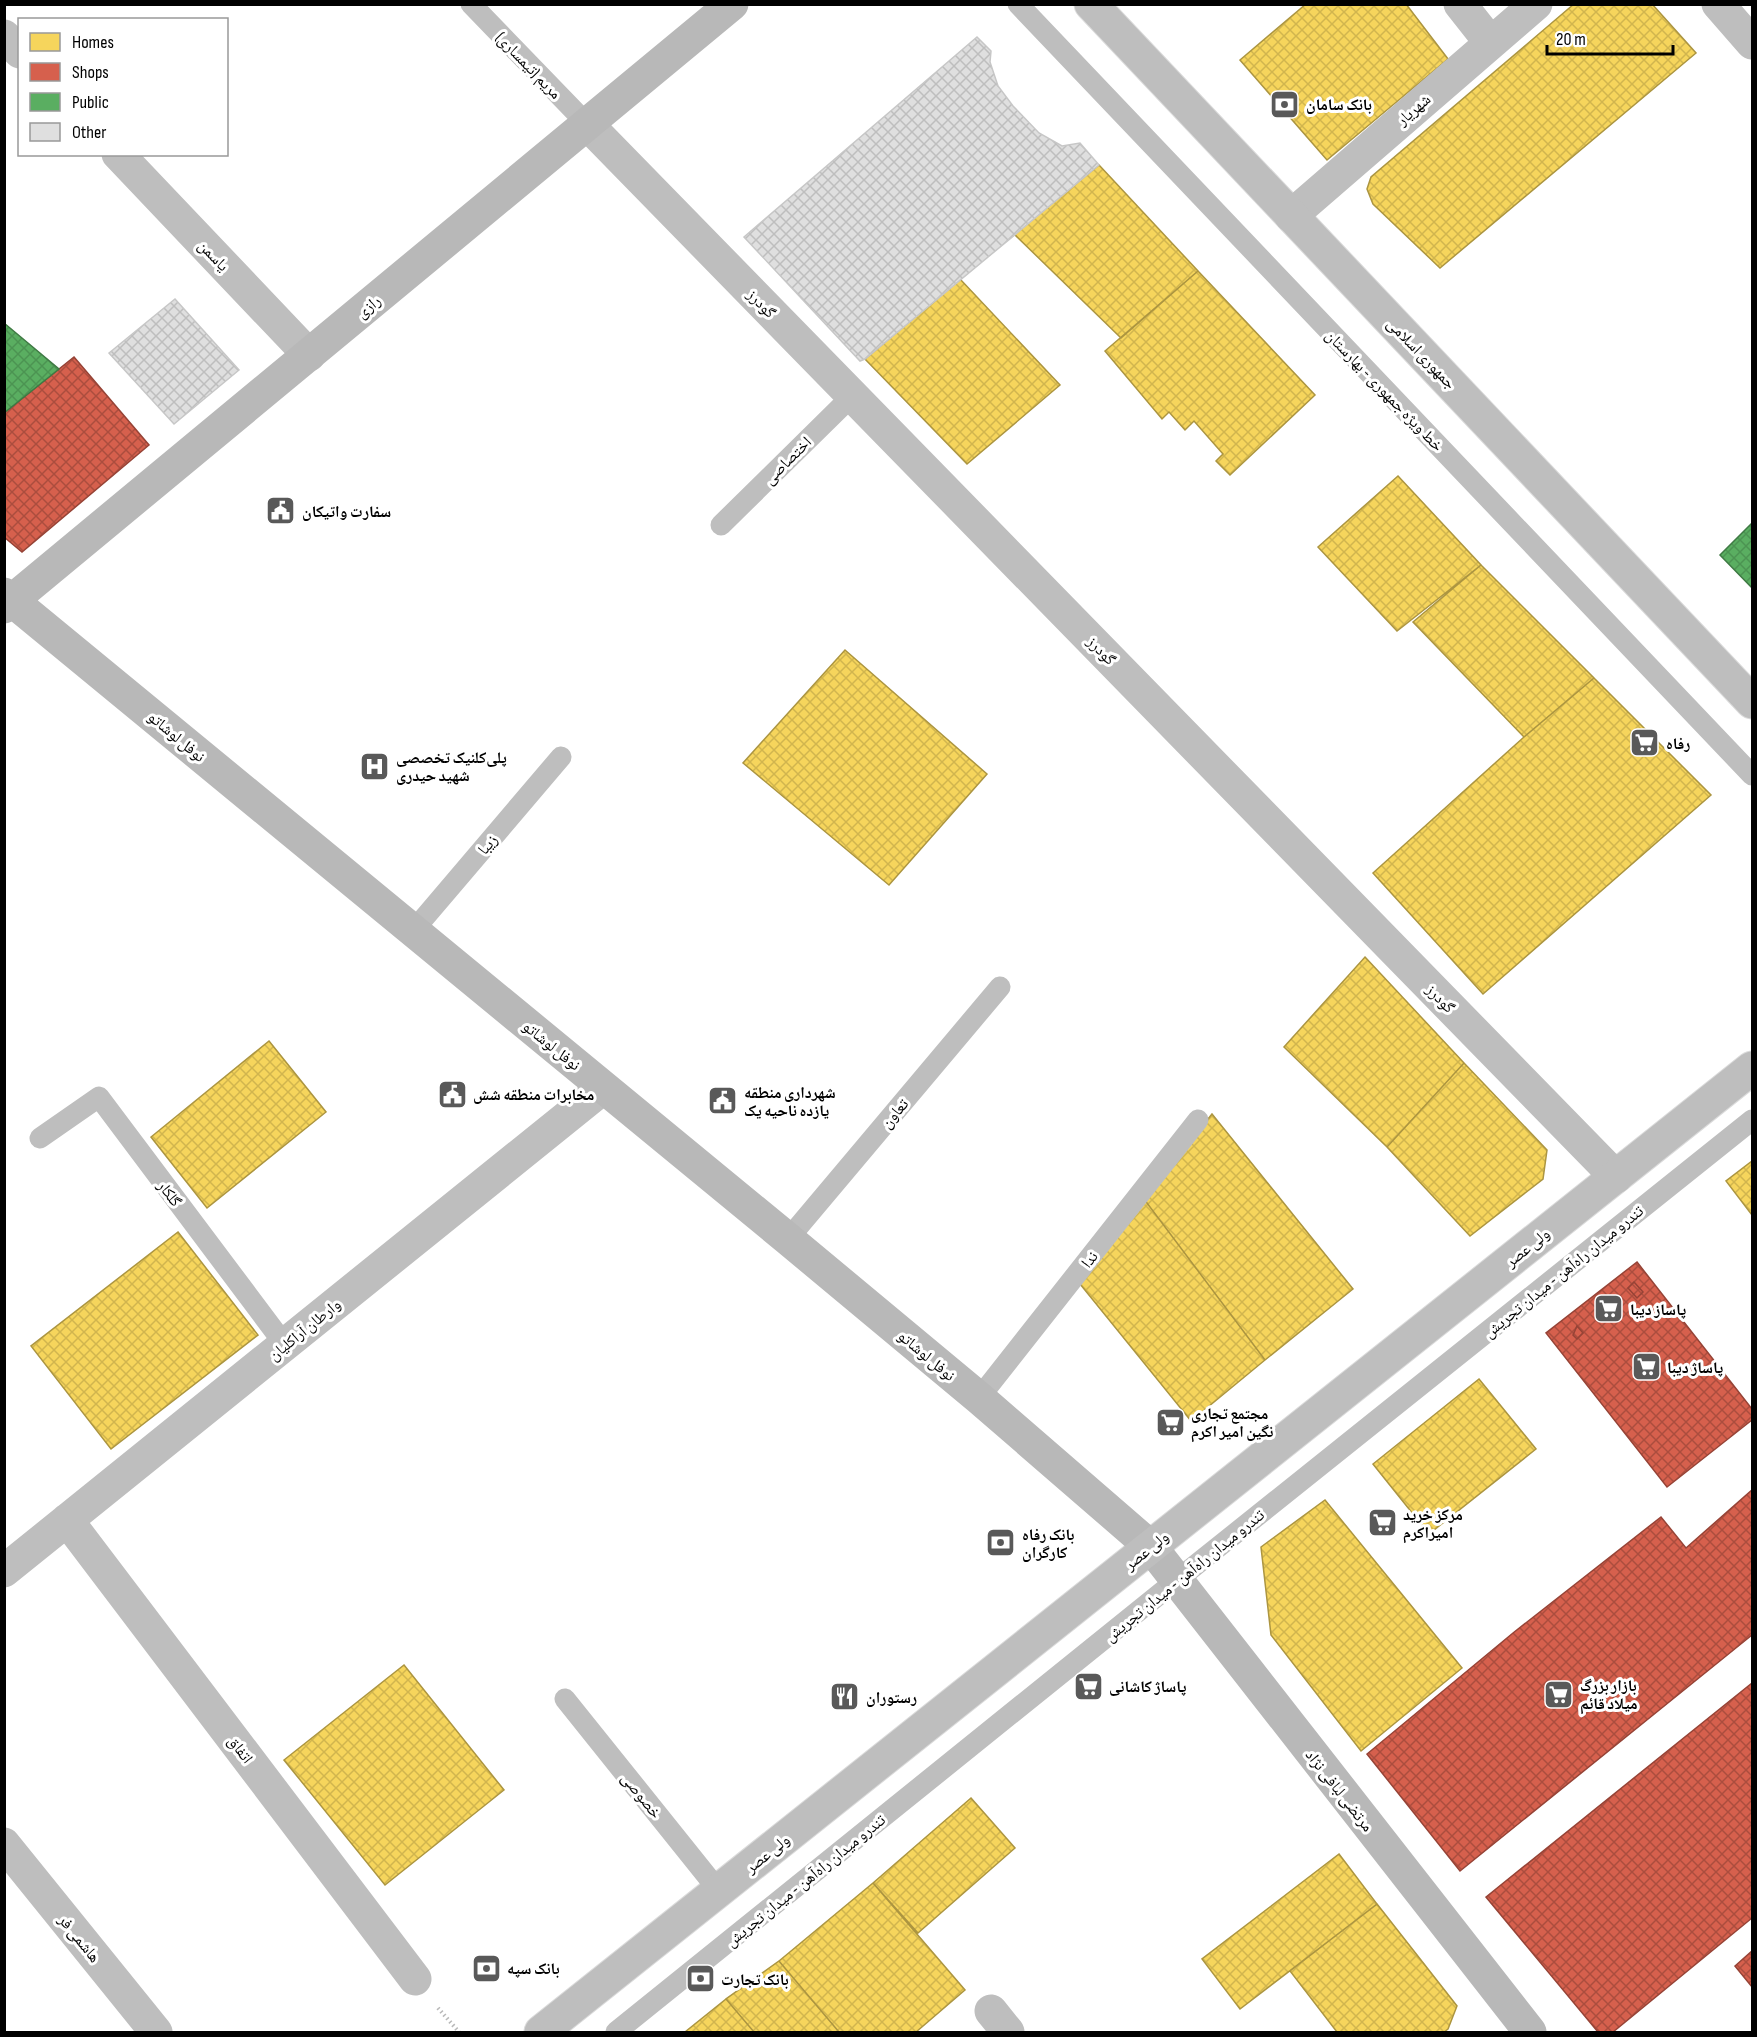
<svg xmlns="http://www.w3.org/2000/svg" width="1757" height="2037" font-family="'Sofia Sans Condensed','Noto Naskh Arabic',sans-serif">
<style>
.homes{fill:url(#homes-cross-hatch);stroke:#ac9540;stroke-width:1.5}
.shops{fill:url(#shops-cross-hatch);stroke:#964336;stroke-width:1.5}
.public{fill:url(#public-cross-hatch);stroke:#3f7a44;stroke-width:1.5}
.building{fill:url(#building-cross-hatch);stroke:#c7c7c7;stroke-width:1.5}
.lines{fill:none;stroke-linecap:round;stroke-linejoin:round}
.primary-casing{stroke:#dbdbdb;stroke-width:35}
.path{stroke:#b9b9b9;stroke-width:4;stroke-dasharray:1.5 3;stroke-linecap:butt}
.lane{stroke:#bebebe;stroke-width:21}
.street{stroke:#bebebe;stroke-width:33}
.secondary{stroke:#b8b8b8;stroke-width:33}
.primary{stroke:#bebebe;stroke-width:33}
.labels{text-anchor:middle;stroke-width:6;stroke-linejoin:round;paint-order:stroke}
.street-label{font-size:16px;fill:#000;stroke:#fff}
.poi-label{font-size:16px;font-weight:bold;fill:#000;stroke:#fff;text-anchor:start}
</style>
<defs>
<pattern id="homes-cross-hatch" width="8" height="8" patternUnits="userSpaceOnUse" patternTransform="scale(1.5)"><rect width="8" height="8" fill="#f6d55c"/><path d="M0 0l8 8M0 8l8-8" fill="none" stroke="#d1b54e"/></pattern>
<pattern id="shops-cross-hatch" width="8" height="8" patternUnits="userSpaceOnUse" patternTransform="scale(1.5)"><rect width="8" height="8" fill="#d6604d"/><path d="M0 0l8 8M0 8l8-8" fill="none" stroke="#ab4d3e"/></pattern>
<pattern id="public-cross-hatch" width="8" height="8" patternUnits="userSpaceOnUse" patternTransform="scale(1.5)"><rect width="8" height="8" fill="#5aae61"/><path d="M0 0l8 8M0 8l8-8" fill="none" stroke="#4c9452"/></pattern>
<pattern id="building-cross-hatch" width="8" height="8" patternUnits="userSpaceOnUse" patternTransform="scale(1.5)"><rect width="8" height="8" fill="#dfdfdf"/><path d="M0 0l8 8M0 8l8-8" fill="none" stroke="#bebebe"/></pattern>
</defs>
<rect width="100%" height="100%" fill="#fff"/>
<path class="homes" d="M1306 4H1406L1448 59 1327 160 1240 60Z
M1574 4H1652L1696 53 1440 268 1373 204 1367 189 1371 177Z
M1099 165 1198 271 1121 338 1014 234Z
M1198 271 1315 395 1230 475 1216 461 1223 454 1194 421 1185 430 1169 412 1162 419 1105 351Z
M960 279 1060 385 967 464 865 359Z
M1398 476 1481 565 1397 631 1318 547Z
M1481 565 1594 678 1524 737 1413 622Z
M845 650 987 774 889 885 743 763Z
M1594 678 1711 795 1483 994 1373 873 1524 737Z
M1365 957 1464 1063 1387 1147 1284 1047Z
M269 1041 326 1112 207 1208 151 1137Z
M1464 1063 1547 1150 1543 1179 1470 1236 1387 1147Z
M1212 1114 1353 1289 1265 1360 1144 1199Z
M1752 1161V1215L1726 1181Z
M1144 1199 1265 1360 1191 1421 1080 1284Z
M178 1232 258 1335 111 1449 31 1346Z
M1479 1379 1536 1449 1429 1534 1373 1464Z
M1325 1500 1462 1668 1361 1751 1271 1635 1261 1547Z
M404 1665 504 1790 385 1885 284 1760Z
M971 1798 1015 1848 918 1933 873 1883Z
M1339 1854 1377 1904 1240 2009 1202 1959Z
M873 1883 965 1990 916 2032H839L779 1961Z
M1377 1904 1457 2006 1448 2029 1444 2032H1337L1290 1971Z
M779 1961 839 2032H754L726 1999Z
M726 1999 754 2032H685Z"/>
<path class="shops" d="M74 357 149 445 22 552 4 537V413Z
M1637 1262 1752 1409V1420L1667 1487 1546 1333Z
M1634 1282 1643 1292 1637 1298 1628 1288Z
M1577 1326 1583 1333 1577 1339 1573 1335Z
M1752 1490V1635L1460 1871 1367 1754 1513 1633 1661 1517 1686 1548Z
M1752 1683V1918L1613 2032H1598L1486 1897Z
M1752 1951V1987L1735 1966Z"/>
<path class="public" d="M4 323 59 369 4 413Z
M1752 523V588L1720 555Z"/>
<path class="building" d="M977 37 991 51 990 62 998 86 1013 106 1039 133 1062 146 1080 143 1099 165 865 359 860 361 744 237Z
M175 299 239 370 174 424 109 353Z"/>
<g class="lines">
<defs>
<path id="primary" d="M1091 4 1752 702
M541 2032 1752 1068"/>
</defs>
<use href="#primary" class="primary-casing"/>
<path class="path" d="M438 2008 459 2032"/>
<path class="lane" d="M471 4 588 125
M1018 4 1752 775
M721 525 853 395
M413 931 561 757
M40 1138 99 1097 285 1345
M788 1239 1000 987
M979 1398 1198 1120
M565 1699 719 1891
M616 2032 1177 1580 1752 1120"/>
<path class="street" d="M1460 4 1490 42
M1718 4 1752 43
M4 36 20 52
M588 125 1616 1177
M118 154 309 355
M1291 216 1536 4
M67 1520 415 1979
M4 1571 603 1088
M4 1844 156 2032
M991 2011 1008 2032"/>
<path class="secondary" d="M4 594 788 1239 979 1398 1151 1547 1530 2032
M4 607 732 4"/>
<use href="#primary" class="primary"/>
</g>
<defs>
<symbol id="bank-square" viewBox="-11 -11 22 22"><rect x="-9" y="-9" width="18" height="18" rx="4" fill="#595959" stroke="#fff"/><path d="M-6-4H6V4H-6ZM0-2.3a2.3 2.3 0 1 0 0 4.6a2.3 2.3 0 1 0 0-4.6Z" fill="#fff"/></symbol>
<symbol id="civic-square" viewBox="-11 -11 22 22"><rect x="-9" y="-9" width="18" height="18" rx="4" fill="#595959" stroke="#fff"/><path d="M-.6-6.5H3V-4.5H.6V-3L4-1V1h2V6H-6V1h2V-1L-.6-3ZM-1.2 2.5V6h2.4V2.5Z" fill="#fff"/></symbol>
<symbol id="supermarket-square" viewBox="-11 -11 22 22"><rect x="-9" y="-9" width="18" height="18" rx="4" fill="#595959" stroke="#fff"/><path d="M-6-5.5h2.5l.6 2H6L4.5 2H-2.5L-4.4-4H-6ZM-1.5 3.2a1.3 1.3 0 1 0 .1 0ZM3 3.2a1.3 1.3 0 1 0 .1 0Z" fill="#fff"/></symbol>
<symbol id="hospital-square" viewBox="-11 -11 22 22"><rect x="-9" y="-9" width="18" height="18" rx="4" fill="#595959" stroke="#fff"/><path d="M-5-5h3v3.5h4V-5h3V5h-3V1.5h-4V5h-3Z" fill="#fff"/></symbol>
<symbol id="restaurant-square" viewBox="-11 -11 22 22"><rect x="-9" y="-9" width="18" height="18" rx="4" fill="#595959" stroke="#fff"/><path d="M-5-6h1v4h1v-4h1v4h1v-4h1v5L-1.5 .5V6h-2V.5L-5-1ZM5-6V6H3V1.5H1.5Q1.5-4 5-6Z" fill="#fff"/></symbol>
</defs>
<g fill-rule="evenodd">
<use href="#bank-square" x="1268" y="88" width="33" height="33"/>
<use href="#civic-square" x="264" y="494" width="33" height="33"/>
<use href="#supermarket-square" x="1628" y="726" width="33" height="33"/>
<use href="#hospital-square" x="358" y="750" width="33" height="33"/>
<use href="#civic-square" x="436" y="1078" width="33" height="33"/>
<use href="#civic-square" x="706" y="1084" width="33" height="33"/>
<use href="#supermarket-square" x="1592" y="1292" width="33" height="33"/>
<use href="#supermarket-square" x="1630" y="1350" width="33" height="33"/>
<use href="#supermarket-square" x="1154" y="1406" width="33" height="33"/>
<use href="#supermarket-square" x="1366" y="1506" width="33" height="33"/>
<use href="#bank-square" x="984" y="1526" width="33" height="33"/>
<use href="#supermarket-square" x="1072" y="1670" width="33" height="33"/>
<use href="#supermarket-square" x="1542" y="1678" width="33" height="33"/>
<use href="#restaurant-square" x="828" y="1680" width="33" height="33"/>
<use href="#bank-square" x="470" y="1952" width="33" height="33"/>
<use href="#bank-square" x="684" y="1962" width="33" height="33"/>
</g>
<g class="labels">
<g class="street-label">
<text transform="translate(529 65) rotate(46)" y="6">مریم (تیمساری)</text>
<text transform="translate(1413 109) rotate(-41)" y="6">شهریار</text>
<text transform="translate(214 255) rotate(46)" y="6">یاسمن</text>
<text transform="translate(762 303) rotate(46)" y="6">گودرز</text>
<text transform="translate(368 306) rotate(-40)" y="6">رازی</text>
<text transform="translate(1422 353) rotate(46)" y="6">جمهوری اسلامی</text>
<text transform="translate(1385 390) rotate(46)" y="6">خط ویژه جمهوری - بهارستان</text>
<text transform="translate(787 460) rotate(-45)" y="6">اختصاصی</text>
<text transform="translate(1102 650) rotate(46)" y="6">گودرز</text>
<text transform="translate(177 736) rotate(40)" y="6">نوفل لوشاتو</text>
<text transform="translate(487 844) rotate(-50)" y="6">زیبا</text>
<text transform="translate(1441 998) rotate(46)" y="6">گودرز</text>
<text transform="translate(552 1045) rotate(39)" y="6">نوفل لوشاتو</text>
<text transform="translate(894 1113) rotate(-50)" y="6">تعاون</text>
<text transform="translate(170 1193) rotate(53)" y="6">گلکار</text>
<text transform="translate(1527 1247) rotate(-39)" y="6">ولی عصر</text>
<text transform="translate(1089 1259) rotate(-52)" y="6">ندا</text>
<text transform="translate(1563 1271) rotate(-39)" y="6">تندرو میدان راه‌آهن - میدان تجریش</text>
<text transform="translate(304 1329) rotate(-39)" y="6">وارطان آراکلیان</text>
<text transform="translate(927 1355) rotate(40)" y="6">نوفل لوشاتو</text>
<text transform="translate(1146 1550) rotate(-39)" y="6">ولی عصر</text>
<text transform="translate(1184 1575) rotate(-39)" y="6">تندرو میدان راه‌آهن - میدان تجریش</text>
<text transform="translate(241 1749) rotate(53)" y="6">اتفاق</text>
<text transform="translate(1340 1790) rotate(52)" y="6">مرتضی لبافی نژاد</text>
<text transform="translate(642 1795) rotate(51)" y="6">خصوصی</text>
<text transform="translate(767 1853) rotate(-39)" y="6">ولی عصر</text>
<text transform="translate(805 1880) rotate(-39)" y="6">تندرو میدان راه‌آهن - میدان تجریش</text>
<text transform="translate(80 1938) rotate(51)" y="6">هاشمی فر</text>
</g>
<g class="poi-label">
<text x="1306" y="110">بانک سامان</text>
<text x="302" y="517">سفارت واتیکان</text>
<text x="1666" y="749">رفاه</text>
<text x="396" y="763">پلی‌کلنیک تخصصی<tspan x="396" dy="18">شهید حیدری</tspan></text>
<text x="744" y="1098">شهرداری منطقه<tspan x="744" dy="18">یازده ناحیه یک</tspan></text>
<text x="473" y="1100">مخابرات منطقه شش</text>
<text x="1630" y="1315">پاساز دیبا</text>
<text x="1667" y="1373">پاساژ دیبا</text>
<text x="1191" y="1419">مجتمع تجاری<tspan x="1191" dy="18">نگین امیر اکرم</tspan></text>
<text x="1403" y="1520">مرکز خرید<tspan x="1403" dy="18">امیراکرم</tspan></text>
<text x="1022" y="1540">بانک رفاه<tspan x="1022" dy="18">کارگران</tspan></text>
<text x="1580" y="1691">بازار بزرگ<tspan x="1580" dy="18">میلاد قائم</tspan></text>
<text x="1109" y="1692">پاساژ کاشانی</text>
<text x="866" y="1703">رستوران</text>
<text x="507" y="1974">بانک سپه</text>
<text x="721" y="1985">بانک تجارت</text>
</g>
</g>
<rect width="1757" height="2037" fill="none" stroke="#000000" stroke-width="12"/>
<rect x="18" y="18" width="210" height="138" fill="#ffffff" stroke="#999999" stroke-width="1.5"/>
<rect x="30" y="33" width="30" height="18" fill="#f6d55c" stroke="#999999" stroke-width="1.5"/>
<text x="72" y="48" font-size="18" fill="#000000">Homes</text>
<rect x="30" y="63" width="30" height="18" fill="#d6604d" stroke="#999999" stroke-width="1.5"/>
<text x="72" y="78" font-size="18" fill="#000000">Shops</text>
<rect x="30" y="93" width="30" height="18" fill="#5aae61" stroke="#999999" stroke-width="1.5"/>
<text x="72" y="108" font-size="18" fill="#000000">Public</text>
<rect x="30" y="123" width="30" height="18" fill="#dfdfdf" stroke="#999999" stroke-width="1.5"/>
<text x="72" y="138" font-size="18" fill="#000000">Other</text>
<path d="M1547 45v9h126v-9" fill="none" stroke="#000000" stroke-width="3"/>
<text x="1556" y="45" font-size="18" fill="#000000" stroke="#ffffff" stroke-width="4.5" paint-order="stroke">20 m</text>
</svg>
